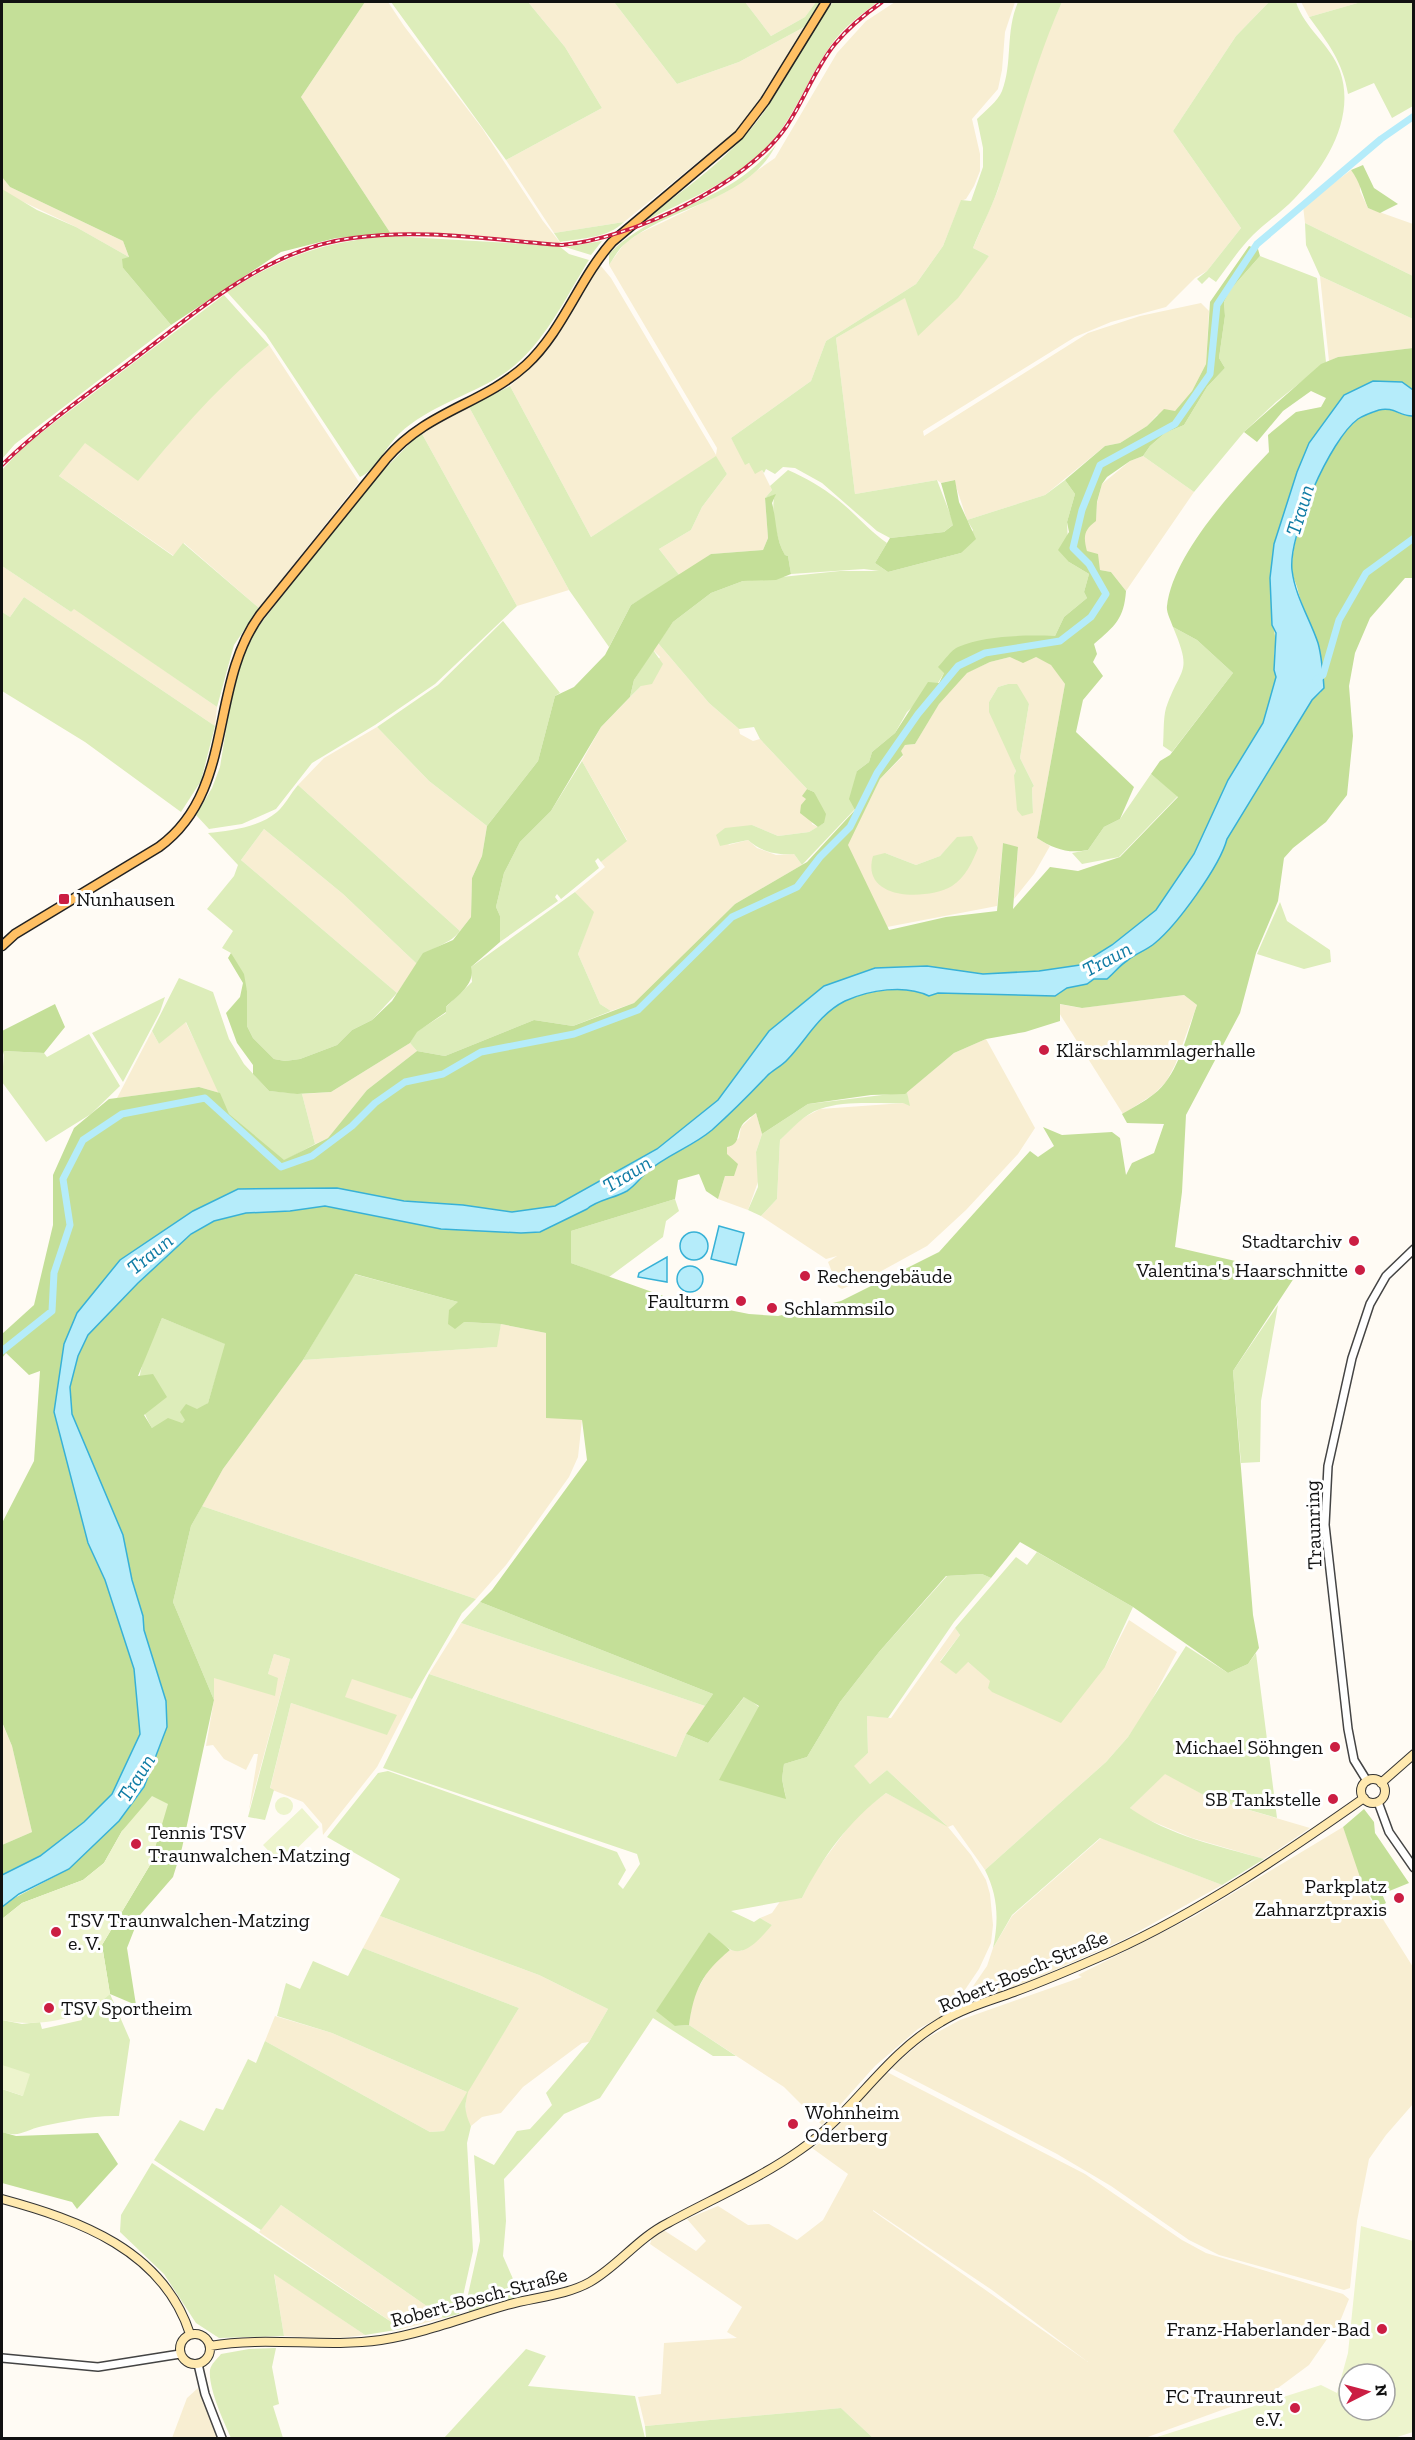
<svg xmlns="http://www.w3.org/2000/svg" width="1415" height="2440" font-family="'Zilla Slab',serif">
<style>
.farmland{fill:#f8eed2;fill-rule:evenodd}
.green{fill:#ddedba}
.forest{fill:#c4df98;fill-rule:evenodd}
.pitch{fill:#edf4cd;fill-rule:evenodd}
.water{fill:#b5ecfa;stroke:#37b1d6;stroke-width:1.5}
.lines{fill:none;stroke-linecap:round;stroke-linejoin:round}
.canal{stroke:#b5ecfa;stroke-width:7}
.tertiary-casing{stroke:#444;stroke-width:10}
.secondary-casing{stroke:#333;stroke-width:10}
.primary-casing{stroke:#222;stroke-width:11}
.tertiary{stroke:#fff;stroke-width:7}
.secondary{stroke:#ffe9af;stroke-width:8}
.primary{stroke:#ffc064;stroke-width:8}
.rail-casing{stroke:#cb1e43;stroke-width:4}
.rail{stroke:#fff;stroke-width:1.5;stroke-dasharray:4.5;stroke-linecap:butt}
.poi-dot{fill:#cb1e43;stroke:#fff;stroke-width:2}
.labels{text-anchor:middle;stroke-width:6;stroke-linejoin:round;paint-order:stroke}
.poi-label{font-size:20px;fill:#111;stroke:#fff;text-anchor:start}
.street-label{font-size:20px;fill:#111;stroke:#fff}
.water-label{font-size:21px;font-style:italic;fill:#107ca5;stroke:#fff}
</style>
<rect width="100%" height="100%" fill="#fffbf4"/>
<path class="farmland" d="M365 2H388L404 26 482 128 543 221 562 245 391 234 301 97Z
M528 2H614L677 84 739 62 806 26 754 108 737 130 624 222 554 233 506 160 602 108 565 47Z
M745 2H816L805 17 771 36Z
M895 2H1015L1005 32 1002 70 998 89 972 119 980 154V171L974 186 966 199 961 201 943 246 916 284 826 341 811 381 731 438 746 464 748 463 762 470 772 490 765 498 768 538 763 550 711 554 680 576 659 549 691 530 702 507 727 474 716 457 591 537 510 386 536 363 595 268 601 266 611 278 716 455 717 448 609 265 624 244 638 234 726 192 775 158 837 53 866 21Z
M1062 2H1269L1236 36 1173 131 1241 228 1207 271 1195 278 1166 307 1111 322 1075 337 923 431 924 436 1088 333 1140 316 1201 303 1209 311 1206 364 1192 391 1175 411 1157 415 1147 426 1120 443 1105 446 1045 495 967 520 954 480 941 483 937 480 855 494 836 338 906 297 918 335 989 256 973 248 998 190 1015 128 1047 35Z
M1301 2H1361L1309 17Z
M1351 170 1360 181V191L1368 208 1413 224V276L1305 223 1303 206Z
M2 177 10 187 123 241 129 257 76 227 9 195 2 189Z
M1320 276 1413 319V348L1338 357 1329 361Z
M269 345 359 482 259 608 184 543 174 556 59 476 85 442 138 480 201 407 235 372Z
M469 407 569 590 517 606 421 432Z
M1143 456 1194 492 1126 591 1111 572 1100 570 1087 551 1083 539 1086 528 1096 520 1097 503 1102 484 1130 461Z
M2 566 71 612 74 608 217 707 215 726 24 597 10 617 2 612Z
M658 643 709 703 739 729 740 734 753 741 760 739 807 789 803 796 807 799 812 824 818 827 809 832 778 836 752 825 728 845 748 840 757 848 776 855 794 854 802 865 735 904 634 1003 611 1011 600 1004 578 954 593 912 575 892 605 867 601 862 627 840 582 761 601 727 641 686 660 657 653 650Z
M1010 657H1036L1051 664 1065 684 1037 838 1050 846 1034 874 1014 899 1018 848 1003 843 997 906 887 927 847 845 880 779 903 756 900 751 905 745 915 744 939 703 966 673 990 662ZM1008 684 1029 704 1020 758 1034 786 1032 788 1033 812 1014 775 1016 771 989 702 998 687ZM957 838 963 875 952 885 935 892 885 853 916 865 940 856Z
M377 727 429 781 487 826 482 856 472 878 471 917 460 931 298 785 324 758Z
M264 829 343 894 417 964 397 993 241 860Z
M1184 995 1197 1005 1175 1065 1166 1082 1154 1094 1123 1114 1056 1008 1059 1004 1081 1008Z
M185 1021 220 1093 199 1087 117 1098 152 1031 159 1044Z
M986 1039 1035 1128 1018 1154 966 1210 927 1246 876 1274 842 1289 838 1287 828 1262 837 1256 826 1259 761 1216 777 1199 780 1140 801 1119 820 1109 904 1103 909 1105 907 1092 954 1053Z
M410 1043 417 1051 367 1090 328 1138 315 1144 302 1094 331 1092Z
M756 1113 762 1134 756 1152 759 1179 748 1210 718 1199 725 1176 727 1147 739 1138 741 1127Z
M501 1324 546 1333V1417L582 1420 578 1457 569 1477 506 1565 476 1599 202 1506 223 1469 303 1360 496 1347Z
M1129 1620 1177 1652 1146 1711 1128 1737 1106 1762 985 1870 953 1825 948 1827 971 1855 986 1880 990 1894 993 1925 991 1943 979 1969 950 2012 918 2029 875 2066 822 2125 784 2087 689 2025 693 1998 711 1965 730 1950 741 1951 772 1925 760 1918 772 1913 781 1900 802 1898 815 1872 858 1814 886 1793 946 1825 887 1770 870 1784 853 1766 868 1753 867 1716 891 1718 955 1628 960 1635 940 1661 968 1662 991 1681 1105 1667Z
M461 1623 705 1706 686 1734 676 1757 429 1674Z
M274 1654 290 1659 249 1810 258 1754H254L246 1770 224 1759 213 1745 206 1746 214 1700 213 1678 268 1674Z
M352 1678 412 1699 377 1767 323 1835 322 1824 303 1802 270 1789 291 1703 386 1734 344 1697Z
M2 1723 12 1746 32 1832 2 1845Z
M1165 1773 1211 1799 1310 1828 1264 1859 1192 1838 1144 1818 1130 1808Z
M1343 1827 1369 1897 1413 1967V2104L1386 2135 1369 2159 1357 2221 1350 2288 1344 2290 1219 2255 1189 2240 1111 2186 1057 2154 891 2068 925 2039 960 2020 1082 1977 1078 1975 1195 1916Z
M1101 1838 1222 1885 1125 1939 1028 1982 974 2001 967 1995 987 1966 993 1948 1012 1916Z
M380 1916 539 1975 608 2009 589 2042 582 2043 523 2087 501 2113 482 2117 471 2126 466 2116V2095L448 2126 444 2131 430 2132 265 2041 275 2016 332 2033 467 2092 519 2008 363 1948Z
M887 2072 1085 2174 1182 2240 1206 2253 1343 2294 1349 2299 1341 2319 1309 2365 1274 2391 1145 2438H873L841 2408 645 2426 638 2397 661 2394 664 2343 737 2338 727 2332 742 2307 650 2244 652 2238 662 2229 696 2251 706 2241 687 2219 718 2206 748 2225 769 2224 797 2240 823 2220 848 2174 812 2148 825 2140ZM873 2210 992 2290 1088 2362 873 2211Z
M281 2205 444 2318 402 2329 259 2232Z
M274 2273 365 2335 332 2339 284 2336Z
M198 2388 218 2438H172L187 2398Z"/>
<path class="green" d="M391 2H528L565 47 602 108 506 160Z
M614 2H745L771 36 805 17 816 2H822L806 26 739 62 677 84Z
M833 2H878C861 14 843 28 831 45 810 75 797 111 774 139 740 180 688 199 643 222 687 186 739 153 770 103 792 70 808 33 833 2Z
M1018 2H1062C1035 62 1019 126 998 189 991 209 981 228 973 248L989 256 958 298 918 336 905 298 836 338 855 494 937 480 954 524 944 532 890 538 877 531 822 483 795 468 783 467 775 474 766 469 764 473 762 470 755 474 749 463 745 465 731 438 811 381 826 341 916 284 943 246 961 200 971 201 983 167V148L977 119C985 111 998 101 1002 91 1013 63 1005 32 1018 2Z
M1269 2H1296C1304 28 1331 45 1340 71 1356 118 1326 166 1295 198 1282 212 1266 222 1253 235 1239 249 1228 266 1216 282L1209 277 1202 284 1197 279 1207 271 1241 228 1173 131 1236 36Z
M1361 2H1413V106L1392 118 1374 83 1348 94C1343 62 1328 43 1309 17Z
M776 145C747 202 671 205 626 243 619 248 614 258 609 265V254C643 219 685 211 726 187 746 176 761 162 776 145Z
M2 189 37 210 76 227 129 257 123 268 171 325 15 444 2 459Z
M624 222C608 238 583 238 560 242L554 233Z
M1305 223 1413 276V319L1320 276 1306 245Z
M390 236 559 246 569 254 589 260C564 300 541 351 500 376 468 396 428 407 400 433 387 445 375 471 360 477L266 335 227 292C284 256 322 242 390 236Z
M602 241 591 255 565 247Z
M1260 256 1317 278 1326 362 1276 402 1244 432 1194 492 1143 456 1150 446 1165 433 1184 425 1207 387 1225 368 1219 358 1225 316 1224 302 1230 290Z
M224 295 269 345C219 385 179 432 138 481L85 443 59 476 173 556 183 543 259 608 234 645 217 707 74 609 71 612 2 566V470L22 448 59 419Z
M510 386 591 537 716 456 727 474 702 507 691 530 659 549 680 576 631 605 609 647 569 590 469 407Z
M421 432 517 606 435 684 375 725 312 763 276 809 242 824 209 829 196 815 212 788 220 767 234 680 251 636 369 485Z
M788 470C806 478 822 487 837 499 855 513 868 530 887 543L875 563 888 572 961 553 973 530 967 520 1045 495 1065 480 1075 494 1067 522 1069 562 1089 574 1084 592 1087 598 1064 617 1055 636 944 673 938 683 907 712 895 733 872 752 869 762 857 771 855 809 802 865 794 854C775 855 762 852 748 840L720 846 716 835 725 828 752 825 778 836 809 832 824 823 814 792 807 789 760 739 754 727 739 729 709 703 658 643 673 622 711 593 743 581 840 571H879L864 569 791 574 788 556 785 555C777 542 770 508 775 495L765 498 772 490 770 486Z
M24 597 215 726 201 781 181 812 85 742 2 691V612L10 617Z
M503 621 560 693 555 696 538 761 487 826 429 781 377 727 438 685Z
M1173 627 1197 640 1233 673 1172 752 1163 746C1164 734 1163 719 1166 708 1181 665 1193 675 1173 627Z
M653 650 663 664 652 684 641 686 630 697 634 680Z
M1008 684H1017L1029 704 1020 758 1034 786 1032 788 1033 813 1022 816 1017 810 1014 775 1016 771 989 712V702L998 687Z
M582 761 627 841 601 862 598 858 595 861 599 868 561 899 557 894 555 897 558 901 500 942V916L496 907 504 873 520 842 551 811Z
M1151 774 1178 796 1119 857 1082 864 1072 853 1088 850 1104 827 1120 819Z
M298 785 460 931C448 947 427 946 417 964L343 894 264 829 241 860 397 993 372 1020 352 1030 337 1045 300 1059 285 1061 274 1059 253 1038 247 1026V991L231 953 222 948 233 931 207 909 234 876 238 865 208 833C230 831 260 827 277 812 285 805 291 793 298 785Z
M972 836 978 848C973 861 965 878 952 886 926 901 860 900 873 856L885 853 916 865 940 856 957 837Z
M575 892 594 912 578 954 600 1004 611 1011 573 1026 534 1020 445 1056 417 1051 410 1043 416 1032 446 1013V1007L472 982 471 967Z
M1280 902 1287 921 1330 950 1331 962 1304 969 1257 954Z
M179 978 213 992 229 1039 244 1064 269 1091 302 1094 315 1144 284 1161 228 1114 186 1022 159 1044 152 1031Z
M165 997 160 1012 123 1082 92 1033Z
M89 1034 120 1086 91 1114 46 1142 2 1082 4 1051 44 1053 47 1057Z
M907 1092 910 1106 903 1103C877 1104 845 1100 820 1109 804 1114 792 1129 780 1140L777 1199 761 1216 748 1210 758 1187 756 1152 762 1134 808 1104Z
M675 1199 679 1211 666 1221 663 1237 609 1277 571 1263V1231Z
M354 1274 458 1302 464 1322 501 1324 497 1347 303 1360Z
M1278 1305 1261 1401 1260 1462 1241 1463 1233 1371Z
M162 1318 226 1344 208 1403 182 1423 152 1428C126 1384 144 1360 162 1318Z
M202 1506 476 1599 462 1613 412 1699 352 1679 345 1697 397 1715 387 1735 291 1703 270 1788 274 1790 265 1820 248 1817 290 1659 274 1654 268 1674 278 1678 275 1696 214 1678V1700L173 1602 191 1526Z
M1037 1552 1133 1607 1105 1667 1061 1723 992 1692 988 1688 990 1681 968 1662 956 1674 940 1662 960 1635 955 1628 1016 1557 1027 1565Z
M982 1574 991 1578 954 1622 888 1718 867 1716 868 1753 854 1766 870 1784 887 1770 948 1827 886 1793C848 1822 823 1856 802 1898L731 1911 754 1922 760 1918 772 1925C762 1936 744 1960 728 1948 721 1944 715 1937 709 1932L675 2026 689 2025 736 2056H713L653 2018 600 2098 564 2114 504 2179 506 2221 503 2256 521 2297 501 2302 499 2299 492 2301 493 2304 469 2312 467 2299 480 2241 474 2155 494 2165 517 2131 530 2129 552 2105 546 2093 589 2042 608 2009 539 1975 380 1916 400 1879 327 1837 378 1773 388 1771 617 1852 626 1870 618 1884 623 1889 640 1864 637 1854 383 1768 429 1674 676 1757 686 1734 708 1743 745 1696 759 1707 786 1798 782 1779 784 1764 807 1757 840 1702 879 1652 947 1576Z
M480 1602 713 1694 705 1706 461 1623Z
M1186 1646 1228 1673 1248 1664 1256 1653 1277 1818 1211 1799 1165 1774 1130 1808C1169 1836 1219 1846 1264 1859L1222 1885 1100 1838 1012 1915 993 1948C999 1920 998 1896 985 1870L1106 1762 1128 1737Z
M363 1948 519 2008 468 2092C464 2106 465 2114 471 2126L467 2143 473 2251 459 2314 444 2318 281 2205 261 2230 154 2160 180 2120 204 2131 216 2108 223 2110 248 2059 256 2063 265 2041 430 2132 444 2131 467 2092 332 2033 277 2016 286 1983 300 1989 313 1961 348 1976Z
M110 1994 130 2040 119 2116C93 2115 68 2121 43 2126 24 2130 21 2138 2 2132V2089L23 2096 2 2068V2020L22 2024 40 2022 42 2029 82 2020 81 2013Z
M152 2163 402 2329 365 2335 274 2274 284 2336 219 2338 196 2323 164 2274 120 2232 121 2215Z
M276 2348 272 2367 279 2404 273 2406 283 2438H231C224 2422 208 2388 210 2370 211 2364 217 2359 221 2354L249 2349Z
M526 2349 546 2356 528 2386 635 2396 645 2438H444Z
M841 2408 873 2438H646L645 2426Z"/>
<path class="forest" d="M2 2H365L301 97 391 234 336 238 281 252 171 325 123 268 122 259 129 257 123 241 10 187 2 177Z
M1363 165 1374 188 1398 204 1380 213 1368 208C1362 194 1360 182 1351 170Z
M1249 246 1258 249 1260 256 1230 290 1224 302 1225 316 1219 358 1225 368 1207 387 1184 425 1165 433 1150 446 1143 456 1130 461 1107 477 1102 484 1097 502 1096 521C1084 530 1083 536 1087 551L1098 554 1100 570 1111 572 1126 591C1124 619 1115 626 1094 644L1097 654 1093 662 1103 676 1083 700 1076 732 1134 787 1120 819 1104 827 1088 850C1068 854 1054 849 1037 838L1065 684 1051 665 1036 657 1023 663 1010 657 990 662 967 673 939 704 915 744 905 745 901 751 903 755 880 779 848 845 889 930 946 917 997 911 1003 843 1018 847 1013 909 1050 867 1078 871 1120 857 1178 797 1151 774 1160 761 1170 755 1233 673 1197 640 1173 627C1171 621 1166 612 1167 606 1173 554 1234 489 1269 452L1268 435 1296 412 1321 407 1326 398 1311 391 1283 411 1257 442 1244 432 1321 364 1338 357 1413 348V390L1402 382 1344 395 1297 472 1274 544 1272 625C1280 641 1270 659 1276 677L1263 723 1228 780 1195 854 1156 910 1112 945 1080 965 1039 971 983 974 927 966 875 968 824 986 769 1031 718 1100 657 1149 555 1206 512 1212 463 1205 238 1189 193 1211 120 1260 77 1313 54 1412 88 1543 105 1580 134 1669 140 1734 112 1794 84 1822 40 1856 2 1875V1845L32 1832 12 1746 2 1722V1523L34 1461 40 1371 29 1375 6 1353 2 1358V1334L34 1305 53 1225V1175L74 1128 109 1099 199 1087 220 1093 229 1114 284 1160 328 1138 367 1090 417 1051 445 1056 534 1020 573 1026 634 1003 735 904 807 862 855 810 849 799 857 771 869 762 872 752 895 733 928 682 939 683 944 673 938 667C944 661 951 650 958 647 986 635 1025 635 1055 636L1064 617 1087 598 1084 592 1089 574 1069 562 1058 550 1069 532 1067 522 1075 494 1065 480 1105 446 1120 443 1147 426 1164 409 1175 411 1192 391 1206 364 1210 302Z
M1381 409C1394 408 1402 417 1413 416V578H1405L1370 618 1355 653 1349 686 1353 736 1347 795 1326 822 1293 848 1284 858 1278 901 1256 953 1240 1013 1186 1115 1182 1192 1175 1247 1296 1275 1233 1371 1253 1615 1259 1648 1248 1664 1228 1673 1133 1607 1020 1542 991 1578 982 1574 946 1576 879 1652 840 1702 807 1757 784 1764 782 1779 786 1799 719 1780 759 1706 744 1697 708 1743 686 1734 713 1694 480 1602 492 1590 587 1460 582 1420 546 1418V1333L501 1324 464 1322 455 1329 448 1324 449 1310 458 1302 355 1274 303 1360 223 1469 191 1526 173 1602 214 1700 182 1848 173 1877 140 1915 127 1948 136 2005 110 1994 102 1945 150 1865 167 1804 122 1831 104 1863 83 1880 22 1903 2 1919V1907L7 1902 69 1869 119 1821 144 1788 167 1727 166 1701 144 1630 143 1616 132 1580 123 1535 72 1414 70 1387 78 1356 88 1335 138 1283 191 1234 214 1221 246 1213 290 1211 325 1206 441 1229 521 1233 540 1231 587 1209C597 1200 615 1198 627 1191 635 1186 640 1178 647 1172 664 1156 690 1148 708 1133 729 1115 748 1096 767 1076 773 1070 782 1066 788 1059 807 1039 819 1014 845 1001 869 990 905 984 929 996L938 993 1055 996 1067 988 1087 984 1094 978 1107 979C1114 973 1120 965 1128 960 1137 953 1147 950 1155 943 1177 925 1220 866 1227 839L1292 731 1312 700 1321 692C1327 653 1306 623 1297 587 1295 581 1292 575 1292 569 1291 531 1327 445 1356 421 1363 415 1373 413 1381 409ZM1184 995 1197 1005C1187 1033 1179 1075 1154 1094 1144 1102 1132 1108 1122 1114L1127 1123 1164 1124 1154 1153 1132 1163 1126 1175 1120 1138 1112 1132 1062 1135 1043 1127 1054 1146 1038 1157 1030 1151 939 1252 841 1301 778 1316 749 1314 669 1298 571 1263V1231L675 1199 678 1180 699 1174 706 1191 718 1199 725 1176H734L738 1164 727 1154V1147C740 1144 736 1137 741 1127 743 1122 751 1117 756 1113L762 1134 808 1104 871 1095 905 1094 954 1053 986 1039 1025 1032 1060 1021V1004L1082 1008ZM162 1318 225 1344 208 1403 197 1409 186 1404 180 1412 185 1420 182 1423 168 1418 152 1428 144 1415 167 1397 153 1374 138 1376Z
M955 480 959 502 976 539 961 553 888 572 875 563 890 538 944 532 953 525 941 483Z
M776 494 772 503C777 522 775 538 785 555L788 556 791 574 776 580 743 581 711 593 673 622 634 680 630 697 601 727 551 811 520 842 504 873 496 907 500 916V942L471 967C476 984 457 996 446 1007V1012L417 1032 410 1043 331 1092 297 1094 269 1091 253 1074V1065L237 1043 226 1013 240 997 243 983 228 958 231 953 244 974 247 991V1026L253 1038 274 1059 285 1061 300 1059 337 1045 352 1030 372 1020 392 1001 423 953 453 940 471 917 472 878 482 856 487 826 538 761 555 696 574 687 605 655 631 605 711 554 763 550 768 538 765 498Z
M807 789 814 792 826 814 824 823 818 827 800 813 801 805 806 799 802 796Z
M55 1004 65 1027 44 1053 4 1051 2 1059V1031Z
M1364 1809 1374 1822 1375 1833 1409 1883 1382 1894 1386 1903 1377 1908 1361 1880 1343 1827Z
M709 1932 730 1950C702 1973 694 1990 689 2025L675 2026 656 2011Z
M2 2132 16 2136 98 2133 118 2164 77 2209 72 2202 2 2183Z"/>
<path class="pitch" d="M152 1796 168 1804 150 1865 102 1945 110 1994C83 2020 37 2028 2 2020V1919L22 1903 83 1880 104 1863 122 1831Z
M275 1806a9 9 0 1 1 18 0a9 9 0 1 1-18 0Z
M302 1808 319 1827 281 1864 263 1845Z
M2 2065 30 2074 23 2096 2 2089Z
M1361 2226 1413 2241V2432L1394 2438H1154L1321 2385 1337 2393 1348 2353ZM1349 2374H1385V2410H1349Z"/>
<path class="water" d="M1373 381 1402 382 1413 390V416C1401 417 1393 406 1379 410 1373 412 1364 415 1358 419 1330 439 1288 536 1292 570 1295 596 1310 619 1318 643 1322 657 1323 674 1324 688L1312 700 1227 839C1220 866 1177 925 1155 943 1147 950 1137 953 1128 960 1120 965 1114 973 1107 979H1094L1087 984 1067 988 1055 996 938 993 929 996C905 984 869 990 845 1001 819 1014 807 1039 788 1059 782 1066 773 1070 767 1076 749 1095 731 1113 712 1130 692 1147 666 1155 647 1172 640 1178 635 1186 627 1191 615 1198 597 1200 587 1209L540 1232 521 1233 441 1229 325 1206 290 1211 246 1213 214 1221 191 1234 138 1283 88 1335 78 1356 70 1387 72 1414 123 1535 132 1580 143 1616 144 1630 166 1701 167 1727 144 1787 119 1821 69 1869 19 1894 2 1907V1875L40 1856 84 1822 112 1794 140 1734 134 1669 105 1580 88 1543 54 1412 64 1344 77 1313 120 1260 193 1211 238 1189 337 1188 404 1201 463 1205 512 1212 555 1206 657 1149 718 1100 769 1031 824 986 875 968 927 966 983 974 1039 971 1080 965 1112 945 1156 910 1194 854 1228 780 1263 723 1276 677 1274 670 1276 633 1272 625 1270 578 1274 544 1297 472 1309 443 1344 395Z
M719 1226 744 1233 736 1265 711 1259Z
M680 1246a14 14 0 1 1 28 0a14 14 0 1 1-28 0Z
M667 1257V1282L638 1277 639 1273Z
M677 1279a13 13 0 1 1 26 0a13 13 0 1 1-26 0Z"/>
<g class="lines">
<path class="canal" d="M1316 680 1323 675 1339 620 1366 573 1414 538
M2 1351 52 1311 54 1273 70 1225 63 1179 83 1140 122 1114 205 1098 281 1167 312 1156 352 1126 375 1103 405 1082 443 1074 481 1052 574 1034 638 1010 732 917 797 887 820 857 850 827 877 773 918 714 958 666 985 653 1060 641 1091 617 1106 594 1089 564 1073 548 1082 510 1100 465 1175 424 1210 374 1217 305 1257 244 1381 139 1414 116"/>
<defs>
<path id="tertiary" d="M1367 1781 1354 1760 1348 1729 1325 1525 1328 1466 1352 1358 1370 1304 1386 1276 1414 1249
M1378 1802 1389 1832 1414 1868
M2 2358 98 2367 180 2354
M198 2364 205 2394 222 2438"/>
<path id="secondary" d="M1361 1791a12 12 0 1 1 24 0a12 12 0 1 1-24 0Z
M1381 1783 1414 1754
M2 2199C79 2220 163 2250 190 2334
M180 2349a15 15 0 1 1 30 0a15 15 0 1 1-30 0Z
M210 2346C267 2336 324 2348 381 2340 425 2333 465 2317 507 2305 534 2297 565 2296 590 2282 618 2266 638 2238 668 2223 712 2199 759 2179 800 2150 853 2114 882 2057 941 2022 963 2008 989 2001 1014 1992 1047 1980 1079 1966 1111 1952 1201 1911 1283 1855 1364 1798"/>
<path id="primary" d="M2 946 15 934 159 847C236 791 208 686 260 615L386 459C428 410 482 405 526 365 563 331 579 279 612 242L739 135 765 101 826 2"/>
</defs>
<use href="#tertiary" class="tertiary-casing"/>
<use href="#secondary" class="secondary-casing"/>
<use href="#primary" class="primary-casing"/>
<use href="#tertiary" class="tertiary"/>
<use href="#secondary" class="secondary"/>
<use href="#primary" class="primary"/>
<defs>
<path id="rail" d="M2 465C41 427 86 395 129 363 198 311 265 249 353 238 421 228 493 240 562 245 631 239 746 185 786 127 804 101 815 68 835 44 848 28 865 14 882 2"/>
</defs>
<use href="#rail" class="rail-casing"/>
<use href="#rail" class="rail"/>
</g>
<g class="poi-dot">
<rect x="58" y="893" width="12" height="12" rx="3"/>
<circle cx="1044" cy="1050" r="6"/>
<circle cx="1354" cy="1241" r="6"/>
<circle cx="1360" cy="1270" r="6"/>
<circle cx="805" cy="1276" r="6"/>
<circle cx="741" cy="1301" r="6"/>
<circle cx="772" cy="1308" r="6"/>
<circle cx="1335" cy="1747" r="6"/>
<circle cx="1333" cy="1799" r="6"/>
<circle cx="136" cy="1844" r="6"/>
<circle cx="1399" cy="1898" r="6"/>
<circle cx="56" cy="1932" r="6"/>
<circle cx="49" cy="2008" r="6"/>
<circle cx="793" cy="2124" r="6"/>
<circle cx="1382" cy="2329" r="6"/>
<circle cx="1295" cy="2408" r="6"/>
</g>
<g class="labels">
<g class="poi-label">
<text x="76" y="906">Nunhausen</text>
<text x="1056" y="1057">Klärschlammlagerhalle</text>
<text x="1342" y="1248" text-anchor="end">Stadtarchiv</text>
<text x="1348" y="1277" text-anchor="end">Valentina's Haarschnitte</text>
<text x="817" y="1283">Rechengebäude</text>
<text x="729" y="1308" text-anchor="end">Faulturm</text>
<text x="784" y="1315">Schlammsilo</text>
<text x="1323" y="1754" text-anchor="end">Michael Söhngen</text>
<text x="1321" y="1806" text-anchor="end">SB Tankstelle</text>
<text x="148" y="1839">Tennis TSV<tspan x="148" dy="23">Traunwalchen-Matzing</tspan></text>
<text x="1387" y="1893" text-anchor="end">Parkplatz<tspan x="1387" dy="23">Zahnarztpraxis</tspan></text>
<text x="68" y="1927">TSV Traunwalchen-Matzing<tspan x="68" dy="23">e. V.</tspan></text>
<text x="61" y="2015">TSV Sportheim</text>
<text x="805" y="2119">Wohnheim<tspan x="805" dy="23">Oderberg</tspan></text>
<text x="1370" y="2336" text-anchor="end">Franz-Haberlander-Bad</text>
<text x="1283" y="2403" text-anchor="end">FC Traunreut<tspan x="1283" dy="23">e.V.</tspan></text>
</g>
<g class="street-label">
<text transform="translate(1313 1525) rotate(-92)" y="7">Traunring</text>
<text transform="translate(1023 1971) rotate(-23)" y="7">Robert-Bosch-Straße</text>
<text transform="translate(479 2297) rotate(-15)" y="7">Robert-Bosch-Straße</text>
</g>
<g class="water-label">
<text transform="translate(1300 510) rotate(-73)" y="7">Traun</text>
<text transform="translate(1107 959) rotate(-28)" y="7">Traun</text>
<text transform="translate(627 1174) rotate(-31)" y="7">Traun</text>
<text transform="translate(150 1254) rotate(-39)" y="7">Traun</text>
<text transform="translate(136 1778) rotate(-58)" y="7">Traun</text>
</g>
</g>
<rect width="1415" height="2440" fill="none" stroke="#111111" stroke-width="6"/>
<g transform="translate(1367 2392) rotate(84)"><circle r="28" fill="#ffffff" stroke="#a0a0a0" stroke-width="1.5"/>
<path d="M0-4.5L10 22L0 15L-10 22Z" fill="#cb1e43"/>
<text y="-9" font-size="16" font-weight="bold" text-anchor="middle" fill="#111111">N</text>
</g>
</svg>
